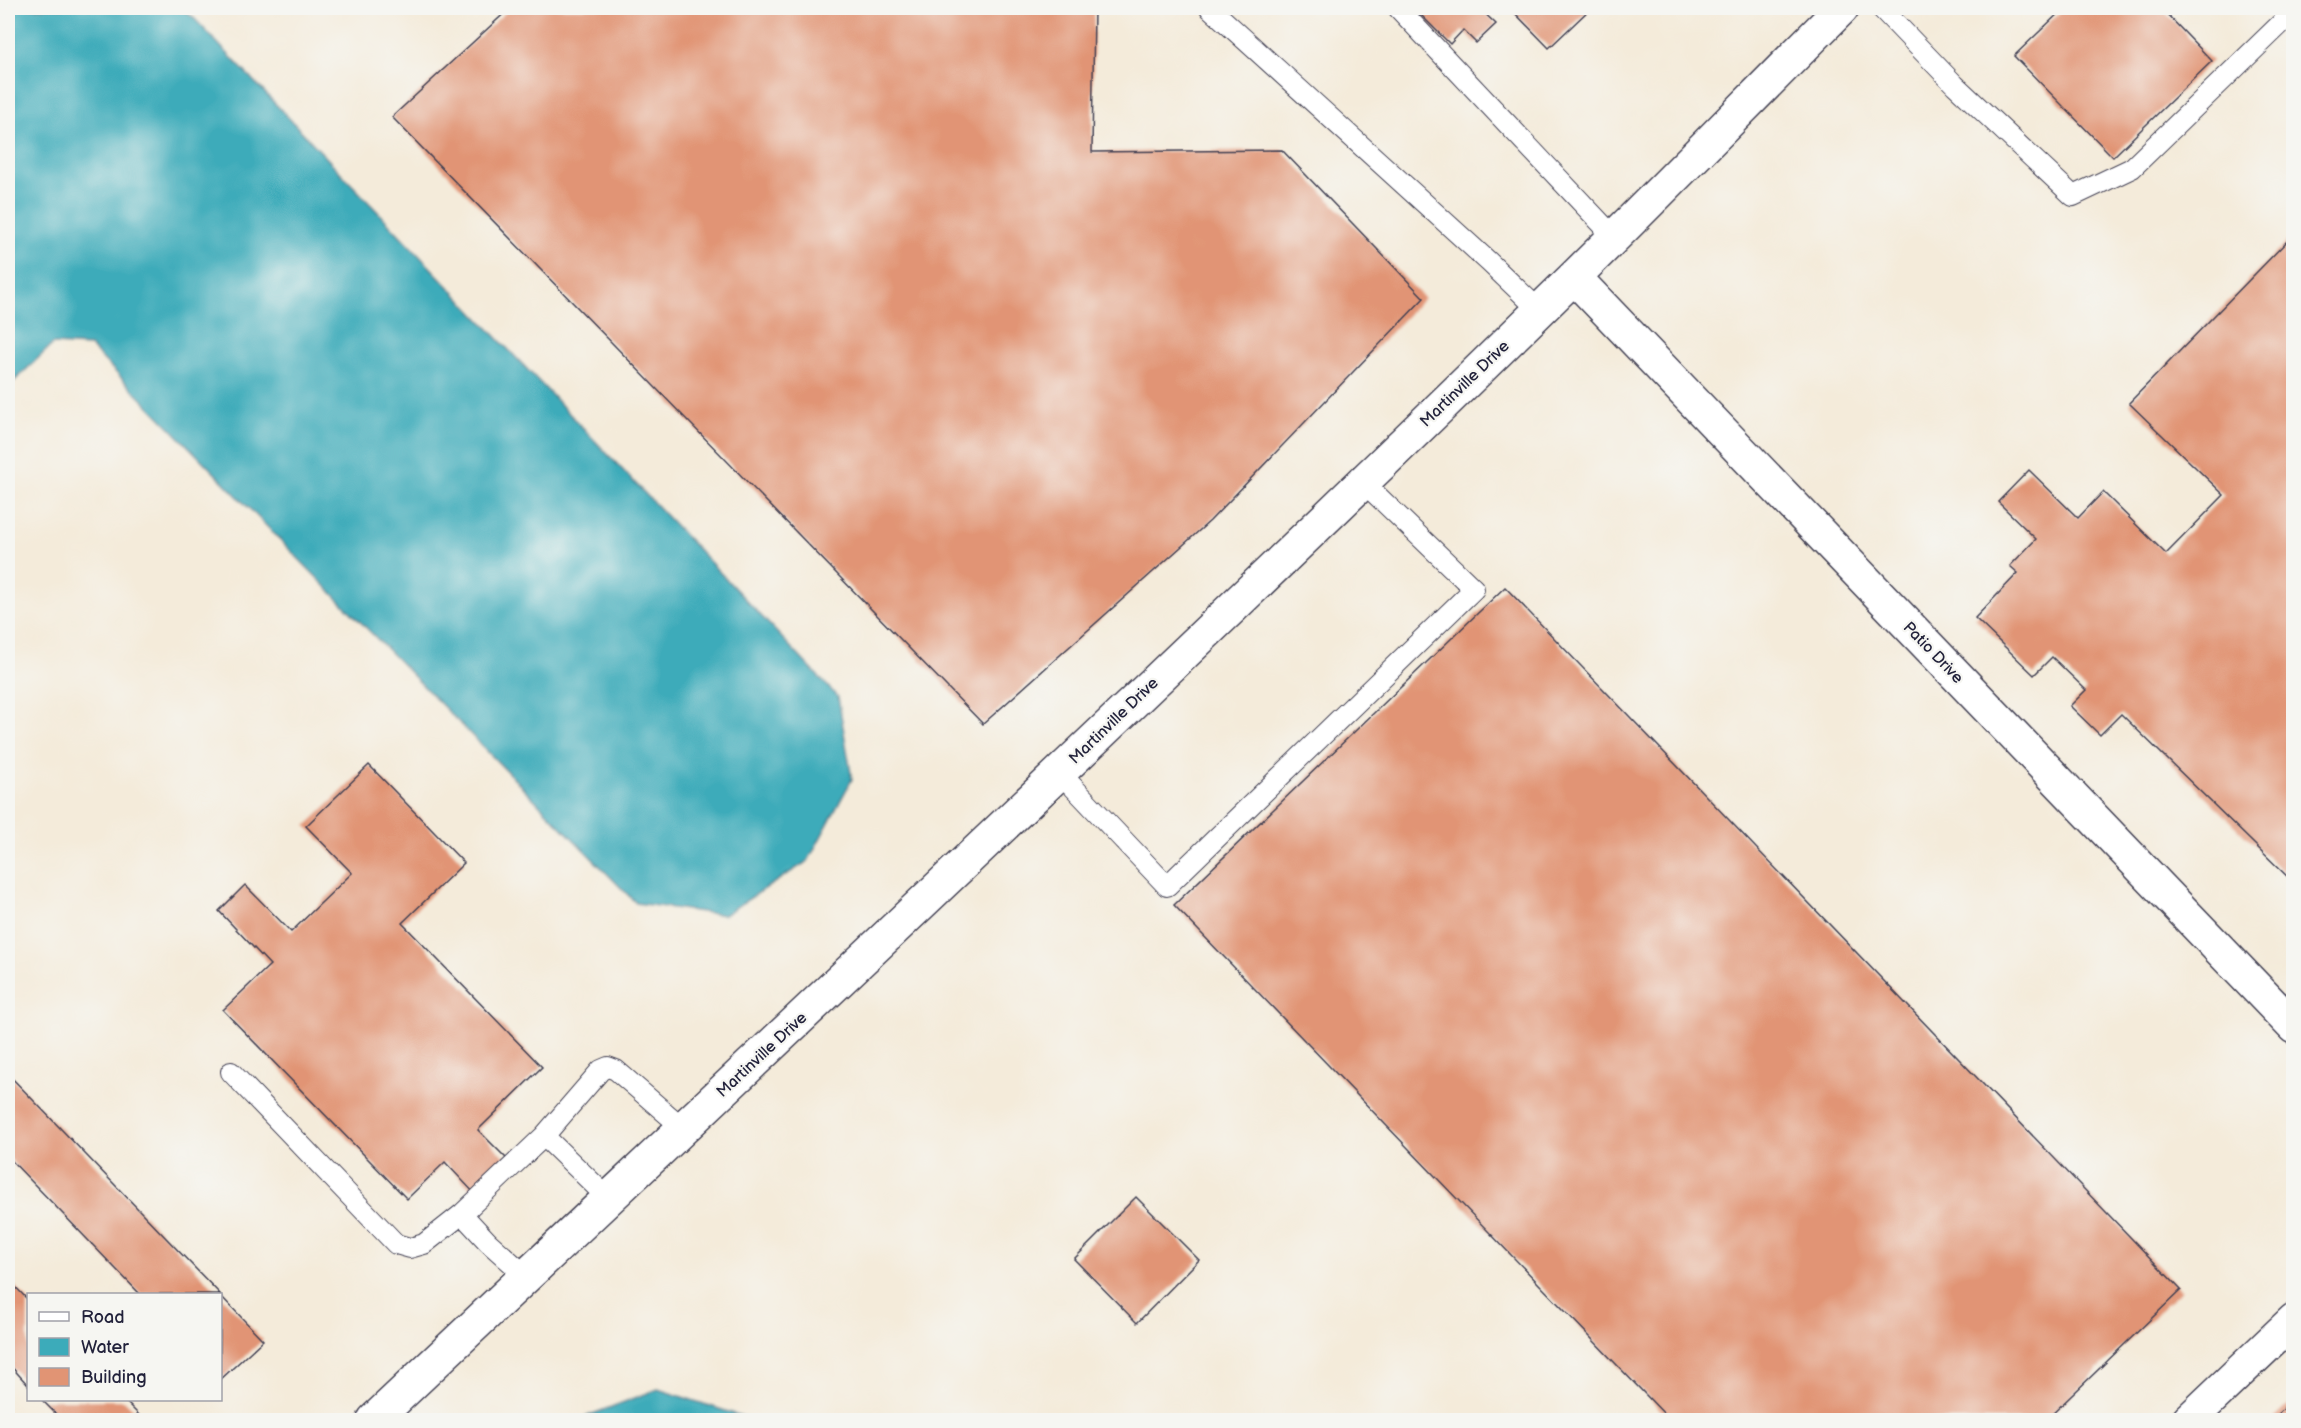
<svg xmlns="http://www.w3.org/2000/svg" width="2301" height="1428" font-family="'Balsamiq Sans',sans-serif">
<style>
.water{fill:#3cabba;stroke:#2f667a;stroke-width:1.5}
.building{fill:#e19474}
.lines{fill:none;stroke-linecap:round;stroke-linejoin:round}
.lane-casing{stroke:#424053;stroke-width:22}
.street-casing{stroke:#424053;stroke-width:36}
.lane{stroke:#fff;stroke-width:20}
.street{stroke:#fff;stroke-width:33}
.labels{text-anchor:middle;stroke-width:4.5;stroke-linejoin:round;paint-order:stroke}
.street-label{font-size:16px;fill:#22223b;stroke:#f6f6f2}
</style>
<rect width="100%" height="100%" fill="#f6f6f2"/>
<filter id="ink" filterUnits="userSpaceOnUse"><feTurbulence type="fractalNoise" baseFrequency=".0167" numOctaves="2"/><feDisplacementMap in="SourceGraphic" scale="12" xChannelSelector="R" yChannelSelector="G"/><feConvolveMatrix kernelMatrix="1 2 1 2 8 2 1 2 1" color-interpolation-filters="sRGB"/></filter>
<filter id="wash" filterUnits="userSpaceOnUse"><feTurbulence type="fractalNoise" baseFrequency=".008" numOctaves="4" result="noise"/><feDisplacementMap in="SourceGraphic" scale="24" xChannelSelector="R" yChannelSelector="G"/><feGaussianBlur stdDeviation="1.35" result="paint"/><feColorMatrix in="noise" values="0 0 0 0 0 0 0 0 0 0 0 0 0 0 0 0 0 1.4 0 .05"/><feComposite in="paint" operator="in"/></filter>
<g filter="url(#wash)">
<rect width="100%" height="100%" fill="#f4ebda"/>
<path class="water" d="M8 8H178L192 16 838 697 852 779 808 861 724 915 636 903 90 346 53 344 8 387Z
M658 1389 753 1420H577Z"/>
<g id="blocks">
<path class="building" d="M510 8H1094L1092 152 1282 150 1424 298 1210 521 983 724 392 117Z
M1414 8H1479L1496 24 1476 43 1463 30 1450 44Z
M1510 8H1591L1549 48Z
M2064 8H2161L2212 61 2113 157 2014 56Z
M2294 234V883L2121 714 2100 735 2070 706 2086 690 2052 657 2034 675 1975 618 2018 573 2010 566 2036 539 1998 502 2029 470 2078 518 2103 492 2166 554 2224 495 2129 403Z
M1505 587 2181 1290 2046 1420H1670L1174 905Z
M369 765 464 863 402 923 542 1067 478 1130 511 1163 477 1196 445 1162 407 1199 223 1010 270 965 219 911 245 885 291 932 352 873 306 826Z
M8 1074 220 1294H140L8 1157Z
M1136 1197 1199 1260 1137 1323 1074 1259Z
M8 1279 28 1300V1385L8 1363Z
M220 1295 263 1340 220 1380Z
M42 1400H124L144 1420H62Z
M2289 1404 2294 1409V1420H2272Z"/>
</g>
</g>
<g filter="url(#ink)">
<use href="#blocks" fill-opacity="0" stroke="#424053" stroke-width="1.5"/>
<g class="lines">
<defs>
<path id="lane" d="M1210 8 1489 262 1539 310
M1398 8 1614 237
M1881 8 1955 85 2073 196 2132 168 2294 11
M1059 772 1167 886 1474 589 1362 481
M231 1072 396 1244 410 1248 424 1244 462 1214 544 1136 601 1070 608 1067 616 1070 683 1128
M544 1136 608 1198
M462 1214 488 1242 526 1276"/>
<path id="street" d="M1574 277 2294 1027
M374 1420C775 1041 1180 663 1575 276 1665 188 1753 97 1842 8
M2189 1420 2294 1320"/>
</defs>
<use href="#lane" class="lane-casing"/>
<use href="#street" class="street-casing"/>
<use href="#lane" class="lane"/>
<use href="#street" class="street"/>
</g>
</g>
<g class="labels">
<g class="street-label">
<text transform="translate(1464 383) rotate(-44)" y="6">Martinville Drive</text>
<text transform="translate(1934 652) rotate(46)" y="6">Patio Drive</text>
<text transform="translate(1113 720) rotate(-44)" y="6">Martinville Drive</text>
<text transform="translate(761 1054) rotate(-43)" y="6">Martinville Drive</text>
</g>
</g>
<rect width="2301" height="1428" fill="none" stroke="#f6f6f2" stroke-width="30"/>
<rect x="27" y="1293" width="195" height="108" fill="#f6f6f2" stroke="#a1a1a9" stroke-width="1.5"/>
<rect x="39" y="1312" width="30" height="9" fill="#ffffff" stroke="#a1a1a9" stroke-width="1.5"/>
<text x="81" y="1323" font-size="18" fill="#22223b">Road</text>
<rect x="39" y="1338" width="30" height="18" fill="#3cabba" stroke="#a1a1a9" stroke-width="1.5"/>
<text x="81" y="1353" font-size="18" fill="#22223b">Water</text>
<rect x="39" y="1368" width="30" height="18" fill="#e19474" stroke="#a1a1a9" stroke-width="1.5"/>
<text x="81" y="1383" font-size="18" fill="#22223b">Building</text>
</svg>
